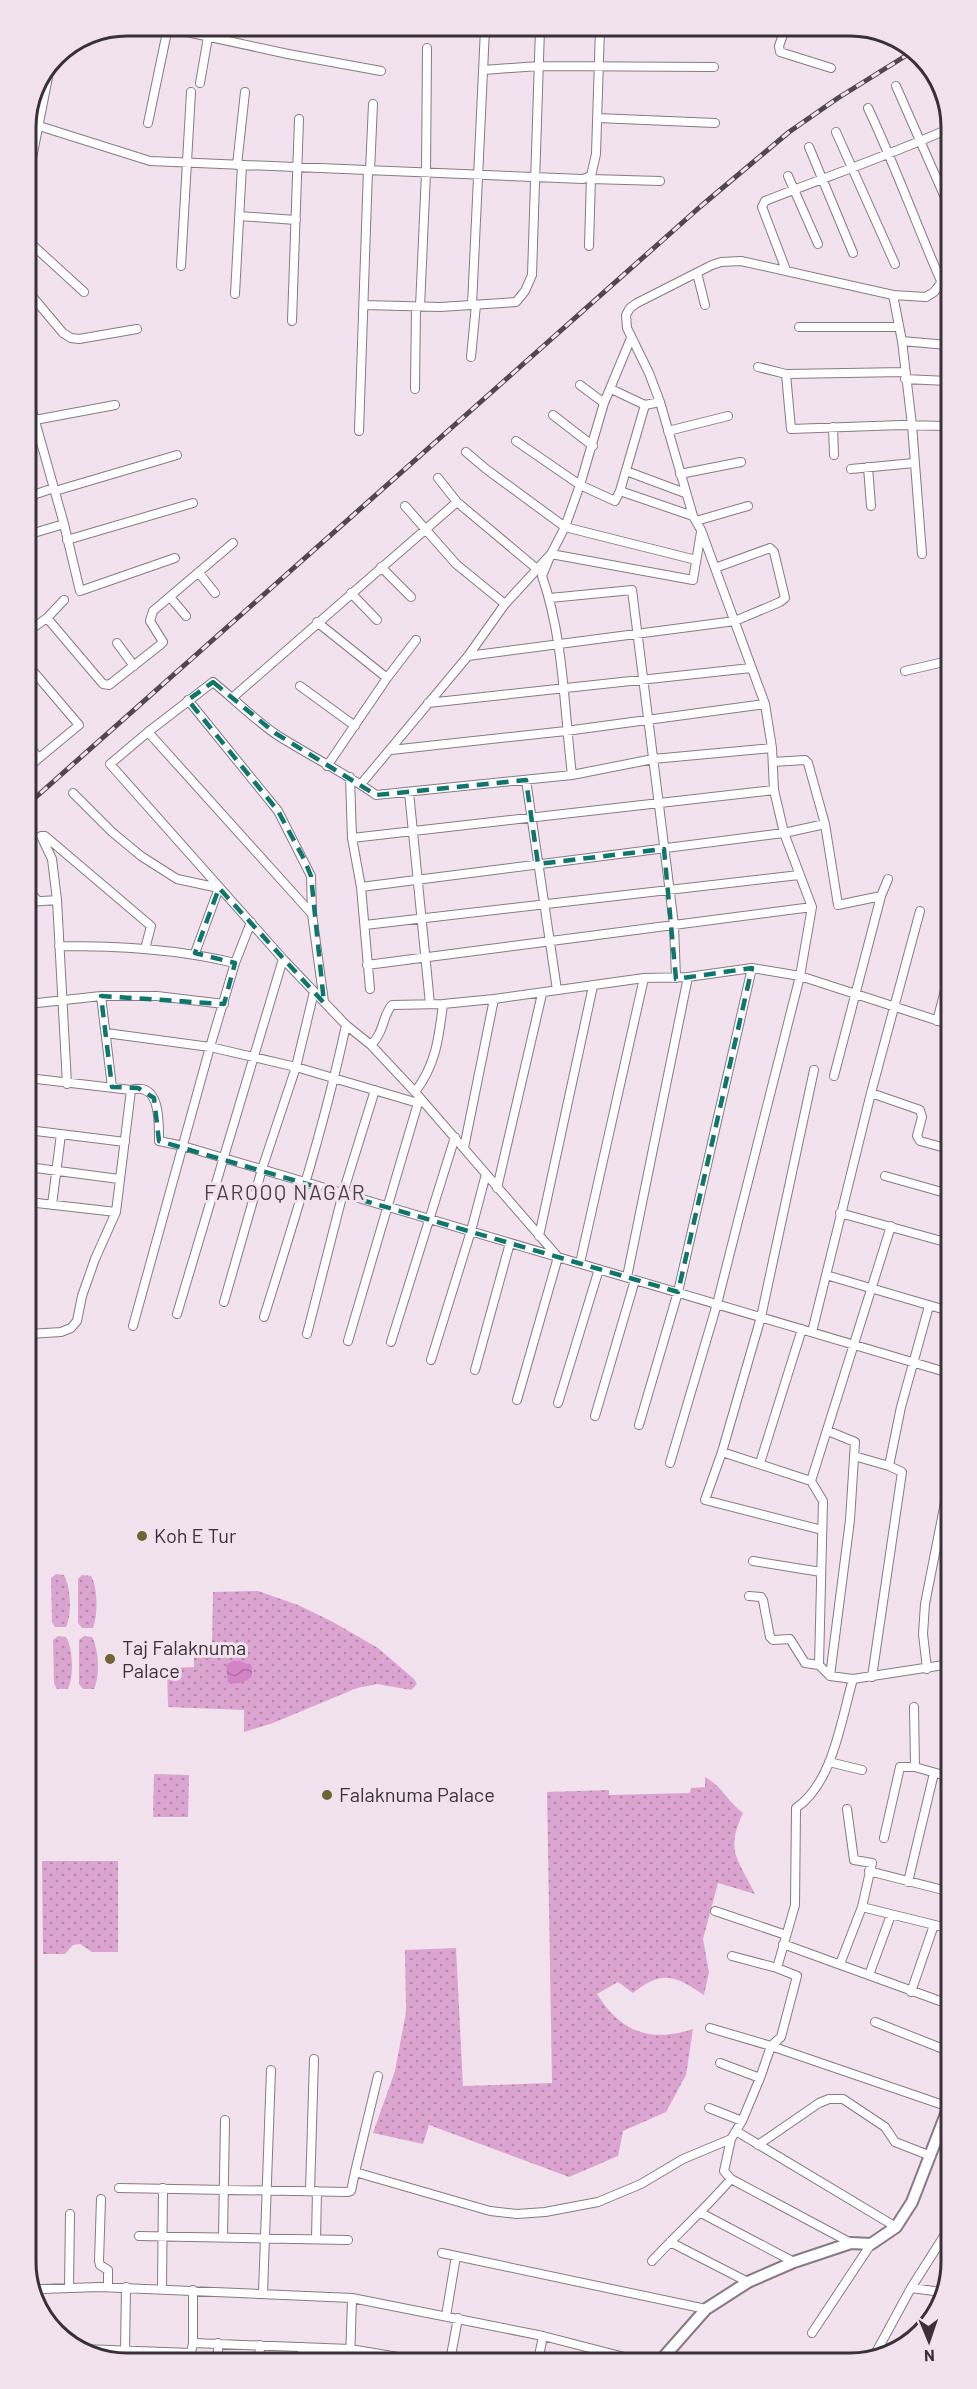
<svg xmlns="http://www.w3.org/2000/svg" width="977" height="2389" font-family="Barlow,sans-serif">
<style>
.grass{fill:url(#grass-dots)}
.water{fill:url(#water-waves)}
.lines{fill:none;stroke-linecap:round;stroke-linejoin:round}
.street-casing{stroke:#887a85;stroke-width:10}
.secondary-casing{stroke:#887a85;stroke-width:14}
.highway-casing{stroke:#887a85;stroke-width:16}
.street{stroke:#fff;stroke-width:8}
.secondary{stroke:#fff;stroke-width:10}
.highway{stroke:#fff;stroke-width:14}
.rail-casing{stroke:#50484e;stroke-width:5}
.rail{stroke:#f2e2ee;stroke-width:3;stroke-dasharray:9;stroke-linecap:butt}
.marked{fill:none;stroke:#0f766e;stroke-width:4.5;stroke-dasharray:12 8;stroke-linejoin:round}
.poi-dot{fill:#6d6633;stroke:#f2e2ee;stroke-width:2}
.labels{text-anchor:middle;stroke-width:6;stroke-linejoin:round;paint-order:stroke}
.poi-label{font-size:20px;fill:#383136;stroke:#f2e2ee;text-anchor:start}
.neighbourhood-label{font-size:21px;letter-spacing:1.5px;fill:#4c3f49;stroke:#f2e2ee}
.rim{fill:none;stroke:#383136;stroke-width:3}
</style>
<defs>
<pattern id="grass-dots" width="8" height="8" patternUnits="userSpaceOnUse" patternTransform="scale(1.5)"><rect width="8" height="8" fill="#dca5d1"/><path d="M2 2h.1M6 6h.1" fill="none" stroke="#b387aa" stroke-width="1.8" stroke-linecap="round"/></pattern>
<pattern id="water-waves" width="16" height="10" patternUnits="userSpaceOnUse" patternTransform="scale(1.5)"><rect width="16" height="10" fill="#d484c6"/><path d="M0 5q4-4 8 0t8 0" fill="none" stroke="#ad6da2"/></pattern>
</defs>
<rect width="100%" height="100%" fill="#f2e2ee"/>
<path class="grass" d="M56 1574 64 1575C71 1587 72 1615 66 1627H55L52 1622 51 1578Z
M82 1575 91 1576C98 1587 98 1615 93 1628H82L78 1623V1579Z
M258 1591 298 1605 333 1622 378 1648 414 1679 417 1684 411 1690 377 1684 357 1688 273 1723 244 1732V1710L168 1707 167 1668 194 1667V1646L212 1645 213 1592Z
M58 1636 66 1637C73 1648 74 1676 68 1689H57L54 1684 53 1640Z
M84 1636 92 1637C99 1649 100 1677 94 1689H83L79 1684V1640Z
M154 1774 189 1775 188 1817H153Z
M705 1777C722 1786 728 1802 743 1813 725 1852 738 1858 755 1894L718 1883 703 1939 709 1972 704 1995C674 1975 662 1970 633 1993L618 1982 597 1994C621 2032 650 2043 693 2029L686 2075 666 2112 623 2131 618 2156 569 2177 429 2125 423 2144 373 2133 395 2071 406 2012 405 1950 456 1948 463 2086 552 2083 547 1792 609 1790V1795L690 1793 691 1788 705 1787Z
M42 1861H118V1952H92L80 1944 73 1945 65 1954H43Z"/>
<path class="water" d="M233 1661H240L252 1666V1675C245 1684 238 1684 228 1683L226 1665Z"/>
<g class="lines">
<defs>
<path id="street" d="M786 26 779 46 780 52 831 68
M187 32 288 54 381 71
M483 70 539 66 714 67
M930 72 946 114
M200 83 208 37
M896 86 947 202
M868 108C895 165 916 224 941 281
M597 118 715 123
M148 123 167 32
M36 125 150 161 583 179 591 176 596 154 600 28
M836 132 895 264
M809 147 853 253
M237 165 245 92
M370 171 373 104
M788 176 818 244
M591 179 660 181
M240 216 296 220
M26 239 84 292
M589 246 591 176
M181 266 191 92
M786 270 762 207 765 201C826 177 887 156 946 130
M697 273 705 305
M26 289 63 333 71 338 79 339 137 329
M235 294 242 165
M893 295 926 297 934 292 947 275
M364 305 440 307 516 302 525 291 532 275 540 29
M472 305 485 29
M420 307 426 173 427 48
M292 321 299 119
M799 327H899
M902 341 912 425 922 554
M471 357 476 305
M758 367 786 374
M905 372 786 374 791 429 901 425 947 426
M905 379 947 381
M580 385 604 403
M26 389 64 524 80 591 175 558
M415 389 416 307
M611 389 645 405 660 402
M553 415 593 446
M35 420 115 405
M833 427 834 455
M359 431 368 170
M668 431 728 416
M516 441 580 485 615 501 620 491 645 405
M466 452 486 469 565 527 696 560
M868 467 871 506
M851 469 914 463
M626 471 685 493
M680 474 741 462
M438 478 457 502 537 569
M55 491 177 455
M620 491 693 516
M27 497 54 488
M405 506 456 564 505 604
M696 521 748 506
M27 535 64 524
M67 540 193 503
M381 567 411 597
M199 573 215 593
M351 593 377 620
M170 597 186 616
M550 598 632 590 674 925 676 978
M47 618 103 684 109 685 160 645 163 642 150 621 153 611 233 543
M317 622 387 678
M27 632 47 618 64 600
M117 643 134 666
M468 656 735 621 780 602 785 598 774 552 770 548 715 568
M27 664 79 725 27 768
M905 671 948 661
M300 686 355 726
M232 698 457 502
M188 700 278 811 311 876 312 914
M428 703 751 668
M148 732 312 914 324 1002
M27 744 38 757
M391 750 566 731 765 704
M773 762 805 760 808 763 825 824 838 905 881 896
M327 766 387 678 416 640
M572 775C564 709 564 639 542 576L551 554 693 580 701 532
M350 777 352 838 361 887 370 989
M526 780 557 990
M361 784 468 656 505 604 551 554 565 527 580 485 604 403 631 338
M409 792 430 1004
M73 793 112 832 141 856 177 879 219 888 195 953
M352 838 774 790
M361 887 784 833 825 824
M27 889 38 901
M28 902 57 900
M365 925 799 875
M59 946C118 946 177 949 235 963
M367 965 812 907
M101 996 112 1087
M28 1004 101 996H157L224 1004
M937 1021 948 979
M106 1033 210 1047 296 1067 418 1103
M371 1045C385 1031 382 1016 392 1005L443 1004 494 999 644 978 688 977 752 968 800 976 948 1024
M814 1070 761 1317 722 1452 705 1500 822 1530
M834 1076 881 896 888 879
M28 1078 131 1090C161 1081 159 1123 159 1141L183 1146 949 1373
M67 1084 57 900 52 859 41 836H45L151 926 145 949
M415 1092C436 1065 439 1037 443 1004
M871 1093 920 1110 922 1117 917 1136 920 1141 949 1149
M28 1130 125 1142
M464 1148 494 999
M28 1167 119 1179
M885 1176 949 1194
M497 1188 542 994
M28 1202 116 1212
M52 1205 61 1134
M840 1213 949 1243
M539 1236 593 986
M580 1263 644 978
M826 1275 949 1311
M627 1277 688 977
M224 1302 262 1169 296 1067 314 992
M945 1310 949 1293
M177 1314 283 959
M264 1317C294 1221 325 1124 346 1025
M133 1326 210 1047 235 963 251 922
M812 1332 871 1093 920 911
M29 1334 61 1332 71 1328 77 1321 82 1296 95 1259 116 1212 131 1090
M307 1334 343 1193 375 1090
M348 1341 418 1103 423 1102
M391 1342 455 1137
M431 1360 471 1231 486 1174
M475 1370 510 1243
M517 1400 558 1257 415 1092 371 1045 346 1025 283 959 110 764 148 732 213 682C234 699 255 720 277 735 310 756 345 773 376 795L572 775 653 759 772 748
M558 1403 599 1269
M595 1416 635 1280
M639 1425 678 1292 752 968
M828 1431 855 1442 850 1520 830 1676
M722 1452 811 1481
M854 1456 889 1466
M670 1463 717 1304 800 976 812 907 784 833 774 790 772 748 765 704 701 530 693 516 660 402 649 373 627 328 626 315 630 308 637 303 712 265 721 262 741 261 893 295 902 341 947 345
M760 1463 802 1329
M753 1561 821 1572
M749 1596 761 1597 763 1600 770 1637 773 1640 790 1639 805 1663 819 1665
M927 1669 923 1634 925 1604 950 1477
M872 1677 902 1472 889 1466 901 1407 929 1306
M853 1679 830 1676 819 1665 823 1501 811 1481 891 1226
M914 1707 915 1767
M829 1762 862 1770
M884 1838 900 1767H915L950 1777
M869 1871 951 1892
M908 1882 934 1773
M862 1907 951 1929
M715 1911 786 1935
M783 1944 951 2005
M732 1956 777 1968
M840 1964 862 1907 872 1863 854 1860 847 1809
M869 1975 891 1915
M911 1992 934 1925
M875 2022 951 2052
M710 2028 771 2046 949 2107
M720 2063 760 2078
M709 2108 742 2121
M736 2131 896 2227
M941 2131 951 2135
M758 2145 819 2103 829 2099H843L885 2127 895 2142 931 2156
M355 2172 378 2076
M731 2179 724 2171 731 2139
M119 2188 348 2192 351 2191 355 2172 490 2211 517 2214 545 2212 598 2202 641 2184 683 2159 731 2139 742 2121 760 2078 771 2046 781 2037 797 1976 777 1968 795 1905 796 1808C833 1783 841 1720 853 1679L950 1664
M310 2191 314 2059
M101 2199 99 2261 100 2265 108 2270V2287
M701 2213 794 2262
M139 2236 348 2240
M223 2237 225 2120
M316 2239 317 2191
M670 2242 748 2282
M442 2253 706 2309
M652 2261C678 2233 706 2208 731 2179L851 2243
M69 2287 70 2214
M162 2288 163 2188
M911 2288 951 2225
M263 2293 271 2070
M31 2294 42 2289 99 2287 352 2298 543 2336 636 2360
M446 2316 456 2256
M812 2333 871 2244
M193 2343V2290
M83 2349 191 2353 193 2343 350 2349 422 2361
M115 2351V2362
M125 2351 126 2287
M873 2358 911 2288 942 2292
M450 2361 458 2318
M538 2361 543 2336
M259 2362 260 2345
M302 2362V2347
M350 2362 352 2298
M218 2363V2343"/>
<path id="secondary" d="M661 2360 706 2309 748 2282 794 2262 851 2243 871 2244 896 2227 912 2202 951 2101"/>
<path id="highway" d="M26 173 45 77"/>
</defs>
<use href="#street" class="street-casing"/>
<use href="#secondary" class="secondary-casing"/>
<use href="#highway" class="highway-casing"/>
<use href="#street" class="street"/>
<use href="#secondary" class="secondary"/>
<use href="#highway" class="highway"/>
<defs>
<path id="rail" d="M27 805 701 206 789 132 838 98 915 50"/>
</defs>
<use href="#rail" class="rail-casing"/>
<use href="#rail" class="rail"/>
</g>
<path class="marked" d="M213 682 275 733 376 795 526 780 538 864 664 849 676 979 752 968 678 1292 159 1141 154 1098 138 1088 112 1087 101 996 224 1004 235 963 195 953 219 888 324 1003 311 876 304 859 278 811 188 700Z"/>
<g class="poi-dot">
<circle cx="142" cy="1536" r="6"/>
<circle cx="110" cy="1659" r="6"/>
<circle cx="327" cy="1795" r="6"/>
</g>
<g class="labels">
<g class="poi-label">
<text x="154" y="1543">Koh E Tur</text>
<text x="122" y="1655">Taj Falaknuma<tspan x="122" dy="23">Palace</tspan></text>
<text x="339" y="1802">Falaknuma Palace</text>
</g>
<g class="neighbourhood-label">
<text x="285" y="1200">FAROOQ NAGAR</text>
</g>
</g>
<path d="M0 0H977V2389H0ZM127 36H850A91 91 0 0 1 941 127V2262A91 91 0 0 1 850 2353H127A91 91 0 0 1 36 2262V127A91 91 0 0 1 127 36Z" fill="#f2e2ee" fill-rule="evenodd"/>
<path class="rim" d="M127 36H850A91 91 0 0 1 941 127V2262A91 91 0 0 1 850 2353H127A91 91 0 0 1 36 2262V127A91 91 0 0 1 127 36Z"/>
<g transform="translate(929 2341) rotate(178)" stroke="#f2e2ee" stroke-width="4.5" paint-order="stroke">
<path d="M0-4.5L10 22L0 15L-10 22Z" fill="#383136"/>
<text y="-9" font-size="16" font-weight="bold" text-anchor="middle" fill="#383136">N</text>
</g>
</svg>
